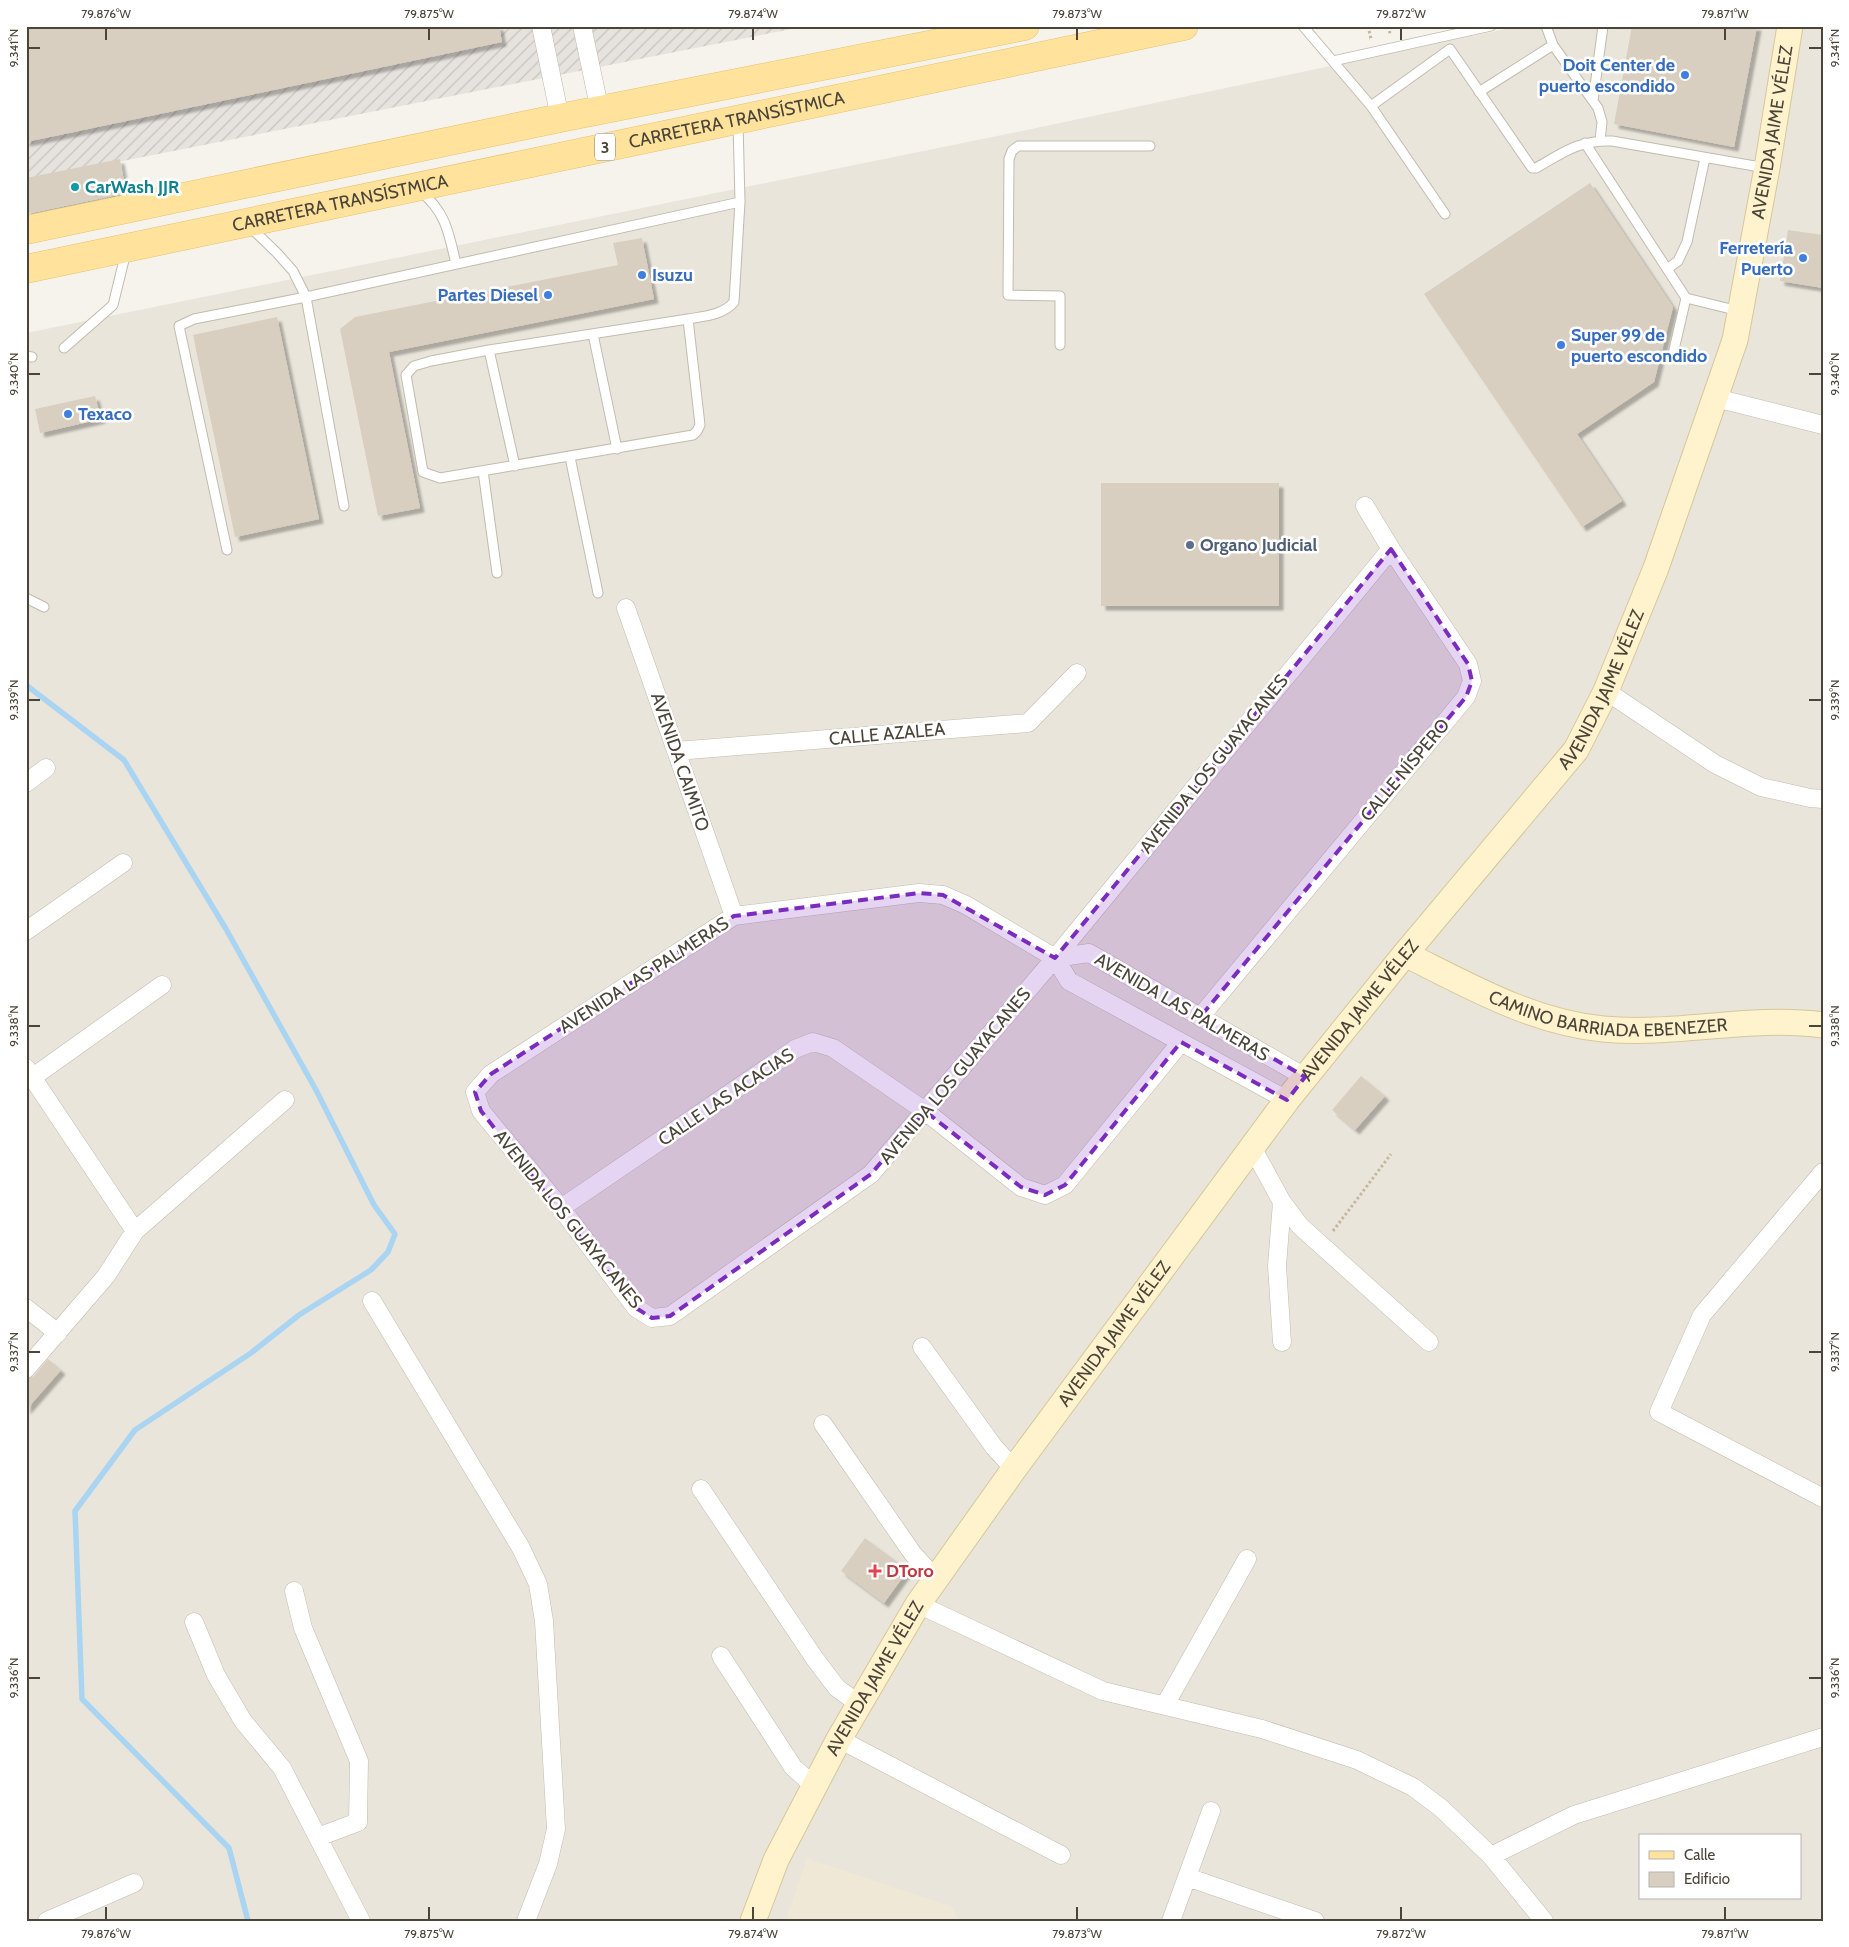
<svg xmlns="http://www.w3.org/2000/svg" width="1849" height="1947" font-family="Cabin,sans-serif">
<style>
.residential{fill:#eae5da;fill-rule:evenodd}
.industrial{fill:url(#industrial-furrows)}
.education{fill:#efe8d6}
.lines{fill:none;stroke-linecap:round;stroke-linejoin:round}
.stream{stroke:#a9d4f2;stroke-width:5.5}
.building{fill:#d8cfc1;filter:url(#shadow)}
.lane-casing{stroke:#c2bbae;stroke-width:11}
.street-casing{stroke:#c2bbae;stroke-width:19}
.secondary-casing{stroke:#d6c79b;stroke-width:27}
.primary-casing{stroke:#e6c16a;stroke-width:29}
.path{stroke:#c4b79f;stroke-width:3;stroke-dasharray:2.5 2.5;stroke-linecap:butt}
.lane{stroke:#fff;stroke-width:9}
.street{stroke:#fff;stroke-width:18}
.secondary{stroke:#fff3cd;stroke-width:25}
.primary{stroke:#ffe39c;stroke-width:28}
.marked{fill:#7b2cbf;fill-opacity:0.2;stroke:#7b2cbf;stroke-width:4;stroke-dasharray:10 6;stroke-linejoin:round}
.ticks{fill:none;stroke:#4b4439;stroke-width:2}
.shop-dot{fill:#3f7fe0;stroke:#fff;stroke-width:2}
.culture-dot{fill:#0f9aa8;stroke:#fff;stroke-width:2}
.service-dot{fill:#5c6f8a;stroke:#fff;stroke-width:2}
.health-dot{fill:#e0444e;stroke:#fff;stroke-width:2}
.labels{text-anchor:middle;stroke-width:5;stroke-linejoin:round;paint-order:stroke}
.shield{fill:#fff;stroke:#817c74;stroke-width:1}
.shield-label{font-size:16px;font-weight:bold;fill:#4b4439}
.shop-label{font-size:18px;font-weight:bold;fill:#366cbe;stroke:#fff;text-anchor:end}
.street-label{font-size:18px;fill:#4b4439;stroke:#fff}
.culture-label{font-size:18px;font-weight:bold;fill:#0d838f;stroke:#fff;text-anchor:start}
.service-label{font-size:18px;font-weight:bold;fill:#4e5e75;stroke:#fff;text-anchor:start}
.health-label{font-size:18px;font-weight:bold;fill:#be3a42;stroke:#fff;text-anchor:start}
.neatline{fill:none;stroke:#4b4439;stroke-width:2}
.ticks-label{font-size:12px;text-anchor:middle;fill:#4b4439}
</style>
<defs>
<pattern id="industrial-furrows" width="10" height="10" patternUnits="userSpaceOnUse" patternTransform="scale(1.25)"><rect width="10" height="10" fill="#e6e2dd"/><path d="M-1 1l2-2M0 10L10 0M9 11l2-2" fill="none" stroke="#c7c3be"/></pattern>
<filter id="shadow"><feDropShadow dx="4.5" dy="4.5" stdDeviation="1" flood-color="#0004"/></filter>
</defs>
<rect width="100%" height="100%" fill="#f6f3ec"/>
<path class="residential" d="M1520 26H1823V1921H26V333L1012 133ZM1640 1836H1800V1898H1640Z"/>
<path class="industrial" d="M26 26H807L26 180Z"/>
<path class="education" d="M807 1858 952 1907 959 1921H786Z"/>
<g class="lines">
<path class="stream" d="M26 685 124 760 226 929 316 1090 374 1205 395 1234 388 1252 371 1270 299 1315 251 1353 135 1430 75 1511 82 1699 229 1848 248 1921"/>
</g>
<path class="building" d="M26 26H499L502 42 26 142Z
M1632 26H1757L1734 147 1614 124Z
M120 159 126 193 26 214V178Z
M1590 183 1673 307 1654 382 1577 434 1622 501 1582 527 1424 294Z
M1788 230 1823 235V288L1780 281Z
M642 238 654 299 389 352 420 508 378 516 340 329 355 317 618 265 613 243Z
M277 317 319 519 235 537 193 335Z
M95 396 101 419 40 433 35 409Z
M1101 483H1279V606H1101Z
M1361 1076 1385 1096 1355 1130 1332 1110Z
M48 1359 61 1370 26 1410V1379L34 1376Z
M865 1538 908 1570 884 1603 841 1571Z"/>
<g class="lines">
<defs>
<path id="lane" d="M1303 26 1371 106 1445 214
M1546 26 1553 45 1598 108 1602 122 1600 141
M1333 61 1491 26
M1479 92 1553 45
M1593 101 1603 26
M1371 106 1450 49 1532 168H1536C1564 152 1579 140 1612 141L1766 168
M1585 143 1686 298 1739 311
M421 192C446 212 449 234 456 264
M249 226 277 253 293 271 306 297 344 506
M1667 269 1678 261 1687 242 1705 158
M688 319 700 425 697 431 693 435 440 478 423 472 406 375 414 366 431 361 489 350 688 319C705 316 723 315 734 302L740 202 738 122
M593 334 617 449
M1060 345V296L1008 295 1009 159 1012 151 1018 146H1150
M64 348 113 305 126 252
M489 350 515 466
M1673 354 1686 298
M26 356 32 357
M570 457 598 593
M483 471 497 573
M227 550 179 326 194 319 306 297 740 202
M26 598 44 607"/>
<path id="street" d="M541 26 560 118
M582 26 600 111
M1716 398 1823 425
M626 608 734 916
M1606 691 1715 764 1761 787 1810 798 1823 799
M676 751 1028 723 1077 673
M26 783 46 768
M26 931 123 863
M1055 958 1089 953 1305 1077
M1201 1016 1466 697 1472 681 1468 664 1391 549 1365 506
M26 1068 135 1231
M33 1077 162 985
M1287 1100 1069 981 1055 958 966 905 943 895 919 893 734 916 491 1074 475 1092 481 1111 561 1208 636 1308 652 1318 670 1316 871 1174 1055 958 1391 549
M1253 1149 1282 1202 1300 1226 1429 1342
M1823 1172 1702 1315 1659 1412 1823 1498
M561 1208 795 1049 813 1042 833 1048 925 1111 1021 1187 1045 1195 1065 1185 1181 1042
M372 1301 521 1548 538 1584 544 1621 556 1829 548 1864 526 1921
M26 1308 58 1333
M1282 1342 1277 1266 1282 1202
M922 1347 994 1447 1014 1469
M26 1369 106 1276 135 1231 285 1100
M823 1424 913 1554 936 1579
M701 1489 815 1659 837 1688 859 1704
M294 1591 303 1628 359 1761 358 1822 318 1837
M918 1604 1103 1691 1262 1729 1357 1760 1413 1787 1441 1808 1491 1856 1544 1921
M194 1622 216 1675 243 1721 282 1768 361 1921
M721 1656 793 1767 814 1786
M1165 1705 1247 1559
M839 1739 1061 1855
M1491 1856 1574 1815 1823 1737
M1187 1877 1315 1921
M47 1921 134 1883
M1171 1921 1211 1811"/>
<g id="secondary">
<path id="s1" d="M1405 954C1468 985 1531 1022 1603 1029 1676 1036 1750 1015 1823 1025"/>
<path id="s2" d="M753 1921 776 1860 839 1739 918 1604 1014 1469 1287 1100 1405 954 1576 750 1606 691 1656 568 1735 340 1767 168 1790 26"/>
</g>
<g id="primary">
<path d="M26 230 560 118 1025 26"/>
<path id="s3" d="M26 269 1184 26"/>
</g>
</defs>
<use href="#lane" class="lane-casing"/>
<use href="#street" class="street-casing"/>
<use href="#secondary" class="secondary-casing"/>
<use href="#primary" class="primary-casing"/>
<path class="path" d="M1368 26 1371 39H1369
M1389 26 1390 35
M1333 1231 1391 1154"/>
<use href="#lane" class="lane"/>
<use href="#street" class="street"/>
<use href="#secondary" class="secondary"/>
<use href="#primary" class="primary"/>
</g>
<path class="marked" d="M1391 549 1468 664 1472 681 1466 697 1201 1016 1305 1077 1287 1100 1181 1042 1065 1185 1045 1195 1021 1187 925 1111 871 1174 670 1316 652 1318 636 1308 481 1111 475 1092 491 1074 734 916 919 893 943 895 1055 958Z"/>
<path class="ticks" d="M106 28V40M429 28V40M753 28V40M1077 28V40M1401 28V40M1725 28V40M28 48H40M1809 48H1822M28 374H40M1809 374H1822M28 700H40M1809 700H1822M28 1026H40M1809 1026H1822M28 1352H40M1809 1352H1822M28 1678H40M1809 1678H1822M106 1907V1920M429 1907V1920M753 1907V1920M1077 1907V1920M1401 1907V1920M1725 1907V1920"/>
<g class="shop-dot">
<circle cx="1685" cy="75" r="5"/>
<circle cx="1803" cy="258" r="5"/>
<circle cx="642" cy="275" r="5"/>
<circle cx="548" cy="295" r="5"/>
<circle cx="1561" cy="345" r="5"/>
<circle cx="68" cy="414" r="5"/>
</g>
<circle class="culture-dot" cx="75" cy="187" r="5"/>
<circle class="service-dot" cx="1190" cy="545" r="5"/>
<path class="health-dot" d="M872.5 1563.5h5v5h5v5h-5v5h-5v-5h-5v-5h5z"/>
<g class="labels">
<rect class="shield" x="595" y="133.5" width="20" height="27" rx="4"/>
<g class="shield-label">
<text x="605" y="153">3</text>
</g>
<g class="shop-label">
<text x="1675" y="71">Doit Center de<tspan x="1675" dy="21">puerto escondido</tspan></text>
<text x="1793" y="254">Ferretería<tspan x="1793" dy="21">Puerto</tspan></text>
<text x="652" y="281" text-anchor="start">Isuzu</text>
<text x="538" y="301">Partes Diesel</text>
<text x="1571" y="341" text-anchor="start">Super 99 de<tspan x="1571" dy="21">puerto escondido</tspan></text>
<text x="78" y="420" text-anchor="start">Texaco</text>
</g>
<g class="street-label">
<text dy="6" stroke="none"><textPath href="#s3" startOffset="726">CARRETERA TRANSÍSTMICA</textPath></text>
<text dy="6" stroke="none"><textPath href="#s2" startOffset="2088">AVENIDA JAIME VÉLEZ</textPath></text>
<text dy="6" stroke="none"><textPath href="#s3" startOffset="321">CARRETERA TRANSÍSTMICA</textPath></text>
<text dy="6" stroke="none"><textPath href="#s2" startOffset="1502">AVENIDA JAIME VÉLEZ</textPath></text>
<text transform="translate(887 734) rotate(-5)" y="6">CALLE AZALEA</text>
<text transform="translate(680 762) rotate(71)" y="6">AVENIDA CAIMITO</text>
<text transform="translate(1214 764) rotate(-51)" y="6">AVENIDA LOS GUAYACANES</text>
<text transform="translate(1405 770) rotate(-50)" y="6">CALLE NÍSPERO</text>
<text transform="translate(644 975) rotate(-33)" y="6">AVENIDA LAS PALMERAS</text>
<text transform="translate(1182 1007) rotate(30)" y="6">AVENIDA LAS PALMERAS</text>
<text dy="6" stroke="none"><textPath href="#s1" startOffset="216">CAMINO BARRIADA EBENEZER</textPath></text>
<text dy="6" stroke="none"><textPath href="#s2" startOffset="1098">AVENIDA JAIME VÉLEZ</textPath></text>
<text transform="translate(955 1076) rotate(-50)" y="6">AVENIDA LOS GUAYACANES</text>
<text transform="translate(726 1097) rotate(-34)" y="6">CALLE LAS ACACIAS</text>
<text transform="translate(568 1219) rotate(51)" y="6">AVENIDA LOS GUAYACANES</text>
<text dy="6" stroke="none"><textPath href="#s2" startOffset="692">AVENIDA JAIME VÉLEZ</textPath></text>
<text dy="6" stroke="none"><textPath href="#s2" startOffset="272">AVENIDA JAIME VÉLEZ</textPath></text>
</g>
<g class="culture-label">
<text x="85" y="193">CarWash JJR</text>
</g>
<g class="service-label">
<text x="1200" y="551">Organo Judicial</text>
</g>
<g class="health-label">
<text x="886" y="1577">DToro</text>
</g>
</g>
<rect width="1849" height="1947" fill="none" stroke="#ffffff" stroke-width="55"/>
<rect x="1639" y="1834" width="162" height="65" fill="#ffffff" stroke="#b7b4b0"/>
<rect x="1649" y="1851" width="25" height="8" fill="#ffe39c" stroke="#b7b4b0"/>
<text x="1684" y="1860" font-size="15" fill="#4b4439">Calle</text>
<rect x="1649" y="1872" width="25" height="15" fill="#d8cfc1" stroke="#b7b4b0"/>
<text x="1684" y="1884" font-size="15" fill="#4b4439">Edificio</text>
<rect x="28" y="28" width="1794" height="1892" class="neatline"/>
<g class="ticks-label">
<text x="106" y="18">79.876°W</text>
<text x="429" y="18">79.875°W</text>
<text x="753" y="18">79.874°W</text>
<text x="1077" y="18">79.873°W</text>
<text x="1401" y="18">79.872°W</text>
<text x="1725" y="18">79.871°W</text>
<text transform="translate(14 48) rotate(-90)" y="4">9.341°N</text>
<text transform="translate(1835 48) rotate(-90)" y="4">9.341°N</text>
<text transform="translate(14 374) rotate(-90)" y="4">9.340°N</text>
<text transform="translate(1835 374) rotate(-90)" y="4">9.340°N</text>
<text transform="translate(14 700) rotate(-90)" y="4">9.339°N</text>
<text transform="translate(1835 700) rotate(-90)" y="4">9.339°N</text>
<text transform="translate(14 1026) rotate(-90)" y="4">9.338°N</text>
<text transform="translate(1835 1026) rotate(-90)" y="4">9.338°N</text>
<text transform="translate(14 1352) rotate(-90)" y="4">9.337°N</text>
<text transform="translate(1835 1352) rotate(-90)" y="4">9.337°N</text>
<text transform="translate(14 1678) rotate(-90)" y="4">9.336°N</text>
<text transform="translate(1835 1678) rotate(-90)" y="4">9.336°N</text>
<text x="106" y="1938">79.876°W</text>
<text x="429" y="1938">79.875°W</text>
<text x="753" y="1938">79.874°W</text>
<text x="1077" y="1938">79.873°W</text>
<text x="1401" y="1938">79.872°W</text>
<text x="1725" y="1938">79.871°W</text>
</g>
</svg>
